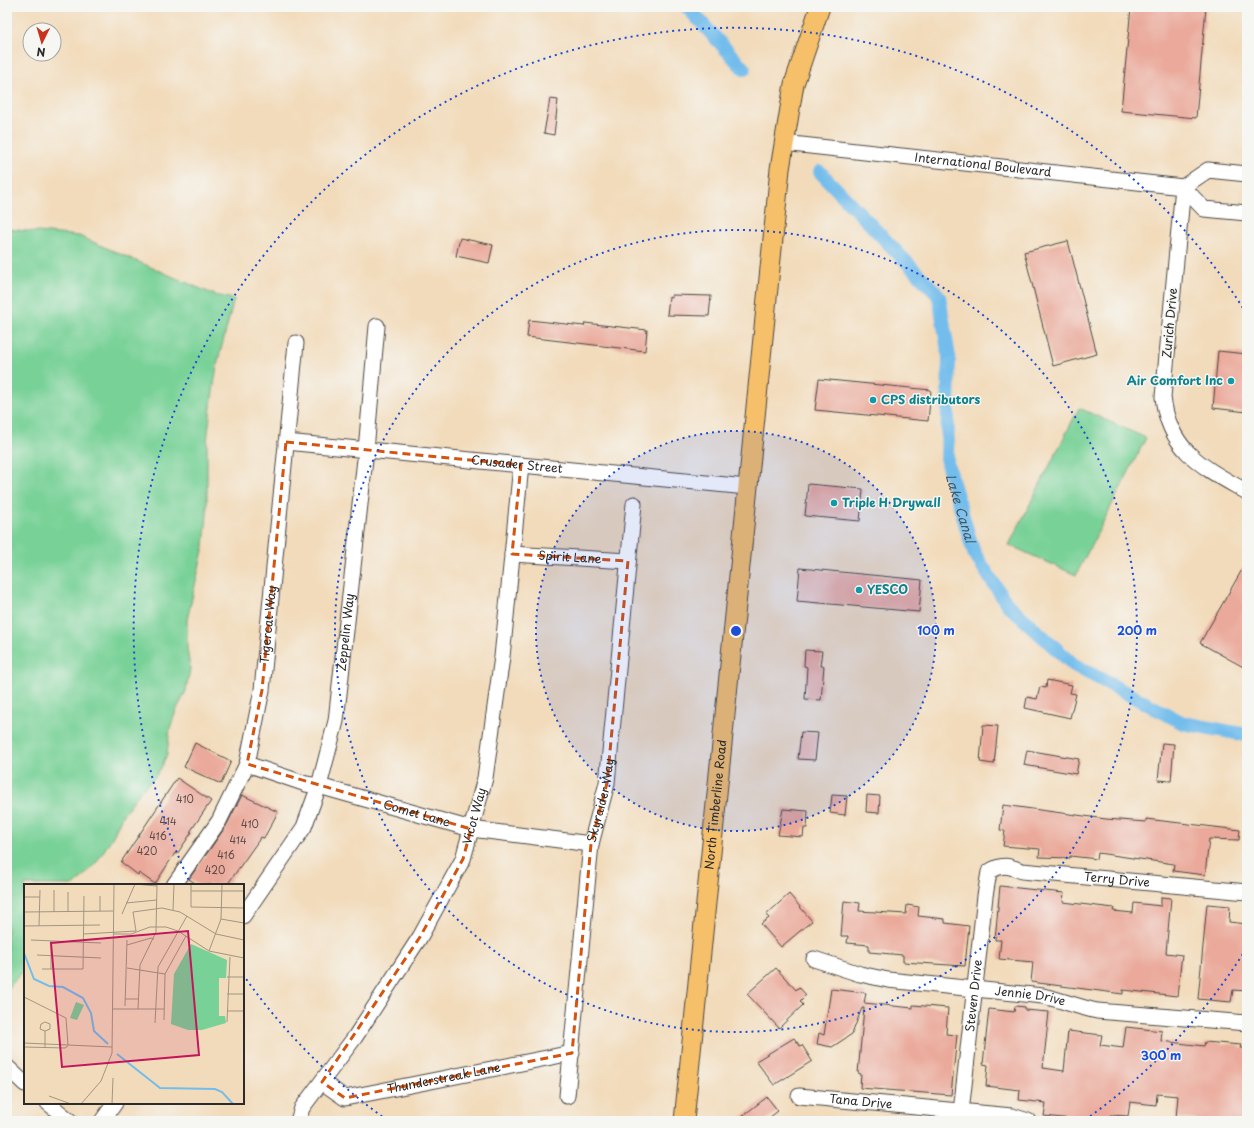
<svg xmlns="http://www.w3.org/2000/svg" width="1254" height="1128" font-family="'Playpen Sans',sans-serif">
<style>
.green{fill:#78d197;stroke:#527e61}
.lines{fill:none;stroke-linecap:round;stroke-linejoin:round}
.canal{stroke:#73bdec;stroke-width:14}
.building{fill:#eaa99a}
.minor-casing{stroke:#494541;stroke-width:17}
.major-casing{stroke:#494541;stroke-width:21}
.minor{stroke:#fff;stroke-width:15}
.major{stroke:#f6c06b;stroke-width:19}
.marked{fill:none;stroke:#d5540f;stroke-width:3;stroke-dasharray:8 5;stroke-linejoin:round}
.ring{fill:none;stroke:#1d4ed8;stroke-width:2;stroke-dasharray:2 4}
.culture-dot{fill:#0f9aa8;stroke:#f6f6f2;stroke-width:1.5}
.labels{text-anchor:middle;stroke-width:3;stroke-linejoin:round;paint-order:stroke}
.number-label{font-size:10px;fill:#5b4a47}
.street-label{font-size:12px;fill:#2b2b2b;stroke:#f6f6f2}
.culture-label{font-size:12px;font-weight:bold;fill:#0d838f;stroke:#f6f6f2;text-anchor:start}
.water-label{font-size:13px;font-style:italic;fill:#415765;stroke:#f6f6f2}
.inset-river{fill:none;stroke:#73bdec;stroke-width:2}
.inset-road{fill:none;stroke:#a29581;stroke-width:1}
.view{fill:#c2185b;fill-opacity:0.15;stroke:#c2185b;stroke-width:2}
.inset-edge{fill:none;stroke:#2b2b2b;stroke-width:2}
.centre{fill:#1d4ed8;stroke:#f6f6f2;stroke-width:2}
.ring-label{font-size:12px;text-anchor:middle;font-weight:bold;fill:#1d4ed8;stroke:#f6f6f2;stroke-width:3;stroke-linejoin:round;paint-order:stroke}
</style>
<rect width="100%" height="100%" fill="#f6f6f2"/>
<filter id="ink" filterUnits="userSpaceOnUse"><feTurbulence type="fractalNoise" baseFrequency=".025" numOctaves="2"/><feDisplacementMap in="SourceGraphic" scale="8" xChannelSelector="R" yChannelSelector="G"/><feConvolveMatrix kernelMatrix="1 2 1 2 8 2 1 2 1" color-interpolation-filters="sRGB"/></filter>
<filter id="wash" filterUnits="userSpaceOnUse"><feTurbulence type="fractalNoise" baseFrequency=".012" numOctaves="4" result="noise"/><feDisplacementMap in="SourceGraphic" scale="16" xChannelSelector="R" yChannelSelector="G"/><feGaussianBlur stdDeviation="0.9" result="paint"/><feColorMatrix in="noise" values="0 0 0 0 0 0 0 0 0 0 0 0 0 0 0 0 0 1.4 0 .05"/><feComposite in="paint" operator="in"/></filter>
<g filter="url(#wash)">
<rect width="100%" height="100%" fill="#f2dbbb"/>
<path class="green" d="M7 229 79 236 215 295 234 299 217 365 212 398 207 442V514L204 546 187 620V648L190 669 186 691 176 711 170 728 167 754 162 766 155 777 140 792 123 814 113 836 96 863 75 885H25V968L7 990Z
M1079 408 1146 438 1076 575 1009 545Z"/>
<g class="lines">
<g class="canal">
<path d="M687 7 744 69"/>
<path id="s1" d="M820 172 939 296 949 357 947 463 974 553 1007 604 1074 665 1183 723 1247 735"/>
</g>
</g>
<g id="blocks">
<path class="building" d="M1131 7H1206L1196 118 1121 111Z
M550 99 558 100 554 135 544 133Z
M460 238 493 245 489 263 456 256Z
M1068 241 1097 354 1053 366 1024 252Z
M672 295 711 296 709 316 667 315 669 297 672 298Z
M529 320 584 326 585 323 647 330 645 351 527 337Z
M1218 351 1247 354V412L1213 408Z
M819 379 931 390 928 421 815 410Z
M808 484 863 489 860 521 805 516Z
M1247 561V669L1200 643Z
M800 568 922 580 919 612 797 601Z
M805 650 822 651 820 666H824L821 700 805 699 807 667 804 666Z
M1047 680 1072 685 1070 693 1076 694 1070 718 1025 708 1027 697 1037 699 1040 687 1046 688Z
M983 725 998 726 994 764 980 762Z
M801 732 818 733 815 760 798 759Z
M195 743 231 761 221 784 184 767Z
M1162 743 1174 744 1171 781 1158 780Z
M1027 750 1079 759 1076 774 1024 765Z
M177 778 211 801 190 832H192L177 854 175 853 155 884 139 873 138 875 121 862Z
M242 795 278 812 264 838 261 837 227 885H198L189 879 226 826Z
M832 795 847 796 845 815 830 813Z
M867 795 880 796 879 813 866 812Z
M1003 805 1106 819 1146 822V819L1240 830 1239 840 1209 839 1205 875 1173 871 1174 864 1098 853 1097 859 1070 856V858L1039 857 1040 849 1003 846 1005 831 1000 830Z
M783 809 808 811 807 828H804L803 837 778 835Z
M1000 886 1064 893 1063 902 1114 908 1113 911 1133 913 1134 903 1161 906V897L1171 898 1166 953 1182 955 1177 996 1123 990V994L1031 982 1033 962 999 959 1001 940H995Z
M789 894 812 921 781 947 761 924 769 918 766 915Z
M844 901 860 903 859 911 906 914 907 905 919 907 918 916 945 919V923L969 926 965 966 903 962V955L869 952V945L847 943 848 936H841Z
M1207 904 1230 906 1229 922 1247 924V991L1233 990 1231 1002 1198 999Z
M776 968 796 990 799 987 806 995 800 1001 803 1005 779 1028 747 994Z
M831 989 866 993 864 1003 913 1008V1005L948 1008 946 1034 957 1035 951 1095 860 1088 861 1074 858 1073 864 1008H862L852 1034 832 1047 817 1044 819 1033 824 1035Z
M1015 1006 1025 1007V1010L1049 1012 1043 1068 1064 1071 1068 1031 1102 1035 1100 1045 1123 1048 1126 1027 1162 1031 1161 1041 1204 1046 1205 1042 1241 1045 1240 1048H1247L1245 1080H1247L1246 1121H1208L1176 1118 1178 1096 1157 1094 1156 1105 1130 1102 1128 1116 1110 1115 1109 1121H1090L1044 1116 1046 1103 1019 1100 1020 1090 986 1086 988 1065 983 1064 989 1009 1014 1012Z
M794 1038 800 1046 802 1045 812 1061 774 1085 756 1061Z
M767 1097 778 1111 765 1121H736Z"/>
</g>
</g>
<g filter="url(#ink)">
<use href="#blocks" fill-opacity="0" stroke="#494541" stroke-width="1"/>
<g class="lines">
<defs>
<g id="minor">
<path id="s2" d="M783 143 1183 187 1204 209 1247 213"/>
<path d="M1183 187 1163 397C1169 452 1205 468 1247 492"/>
<path d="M1183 187 1208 170 1247 174"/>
<path id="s3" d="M286 442 747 487"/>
<path id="s4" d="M512 554 628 561"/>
<path id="s5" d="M247 764 306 784 319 786 471 829 591 844"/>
<path id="s6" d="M174 885 219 821 247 764 262 690 296 343"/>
<path id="s7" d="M243 916 304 827 319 786 336 721 366 450 377 326"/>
<path id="s8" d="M814 959 860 974 888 980 1043 996C1061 1000 1078 1007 1097 1011L1247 1023"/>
<path d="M7 1067 25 1084"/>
<path id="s9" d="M322 1082 345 1098 572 1053"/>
<path id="s10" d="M567 1096 591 844 607 783 634 504"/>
<path id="s11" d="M799 1096 1012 1116 1028 1121"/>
<path d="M48 1103 70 1121"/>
<path d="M102 1121 115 1103"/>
<path id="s12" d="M298 1121 302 1108 355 1037 420 937 463 859 485 778 502 657 521 465"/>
<path id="s13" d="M960 1121 985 896 989 872C1002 863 1009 866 1022 871L1247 892"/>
</g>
<g id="major">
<path id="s14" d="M684 1121 780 169 794 84 820 7"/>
</g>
</defs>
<use href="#minor" class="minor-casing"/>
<use href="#major" class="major-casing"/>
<use href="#minor" class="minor"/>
<use href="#major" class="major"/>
</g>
</g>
<path class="marked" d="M286 442 521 465 512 554 628 561 607 783 591 844 572 1053 345 1098 322 1082 420 937 463 859 471 829 247 764 262 690Z"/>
<circle cx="736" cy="631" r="200" fill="#1d4ed8" fill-opacity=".12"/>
<g class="ring">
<circle cx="736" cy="631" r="200"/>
<circle cx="736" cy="631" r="401"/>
<path d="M1246 949A601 601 0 0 1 1085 1120M387 1120A601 601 0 0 1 244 976M191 885A601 601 0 0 1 1246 313"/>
</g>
<g class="culture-dot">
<circle cx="1231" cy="381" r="4"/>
<circle cx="873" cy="400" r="4"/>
<circle cx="834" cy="503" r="4"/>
<circle cx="859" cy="590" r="4"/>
</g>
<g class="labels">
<g class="number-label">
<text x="185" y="803">410</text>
<text x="168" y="825">414</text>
<text x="250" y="828">410</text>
<text x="158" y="840">416</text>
<text x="238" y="844">414</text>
<text x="147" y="855">420</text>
<text x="226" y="859">416</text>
<text x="215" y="874">420</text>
</g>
<g class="street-label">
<text dy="4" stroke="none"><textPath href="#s2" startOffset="201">International Boulevard</textPath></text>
<text transform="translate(1170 323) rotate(-85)" y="4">Zurich Drive</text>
<text dy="4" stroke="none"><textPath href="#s3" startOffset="232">Crusader Street</textPath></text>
<text dy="4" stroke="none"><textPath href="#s4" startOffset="58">Spirit Lane</textPath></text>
<text dy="4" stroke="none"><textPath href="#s6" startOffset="283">Tigercat Way</textPath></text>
<text dy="4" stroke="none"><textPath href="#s7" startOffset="308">Zeppelin Way</textPath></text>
<text dy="4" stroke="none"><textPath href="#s10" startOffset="298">Skyraider Way</textPath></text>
<text dy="4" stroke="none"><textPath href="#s14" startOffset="318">North Timberline Road</textPath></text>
<text dy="4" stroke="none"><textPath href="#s5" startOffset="177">Comet Lane</textPath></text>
<text dy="4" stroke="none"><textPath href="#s12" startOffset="355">Vicot Way</textPath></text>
<text dy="4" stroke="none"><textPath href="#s13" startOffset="381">Terry Drive</textPath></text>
<text dy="4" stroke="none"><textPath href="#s13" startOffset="126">Steven Drive</textPath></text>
<text dy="4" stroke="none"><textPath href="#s8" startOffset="220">Jennie Drive</textPath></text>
<text dy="4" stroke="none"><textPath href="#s9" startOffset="129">Thunderstreak Lane</textPath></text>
<text dy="4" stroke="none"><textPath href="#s11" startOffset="62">Tana Drive</textPath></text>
</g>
<g class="culture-label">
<text x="1223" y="385" text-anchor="end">Air Comfort Inc</text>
<text x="881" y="404">CPS distributors</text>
<text x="842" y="507">Triple H Drywall</text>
<text x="867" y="594">YESCO</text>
</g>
<g class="water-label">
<text dy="5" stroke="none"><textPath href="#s1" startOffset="387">Lake Canal</textPath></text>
</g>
</g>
<g transform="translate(24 884)">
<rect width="220" height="220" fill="#f2dbbb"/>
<path d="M167 60 203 76 202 94H195V132H201L202 139 178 146H164L147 140 150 90ZM52 118 60 121 53 136 46 134Z" fill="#78d197"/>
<path class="inset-river" d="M0 69 10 95 25 102 39 103 59 114 67 129 70 147 84 160M93 170 136 204 191 205 198 208 209 220"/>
<path class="inset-road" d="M167 0V23L220 24M167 7H220M0 13H16M102 19 133 16M149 26 150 0M76 27V12M0 28 89 27M30 28V6M44 28V8M98 30 111 0 133 2M197 35 220 39M0 42 76 41M15 42 16 6M112 47 109 28 138 24 156 28 192 50 220 56M60 50 112 47M90 50H107L126 43H142L154 47 185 67 220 74M7 56 77 59M103 61 127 54 130 55M185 67 197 35 198 0M13 71 77 74M103 84 141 90M18 85H59L60 12M27 85V57M203 93H220M203 110H220M0 113 42 134 44 161M101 115H114M101 122 103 56M89 125H140M114 125 116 81 132 48 133 0M203 127H220M140 136 141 90 162 52M203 138 206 73M131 139 134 83 163 32M0 159 88 163M0 163 41 164 44 162M21 163V147L26 145V140L21 138 17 140 16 145 21 147M25 212 47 220M57 220 77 197 88 169 90 0M88 220 89 194"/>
<path class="view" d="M164 47 175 171 38 183 27 59Z"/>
<rect width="220" height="220" class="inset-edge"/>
</g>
<circle cx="736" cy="631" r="6" class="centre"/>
<g class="ring-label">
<text x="936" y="635">100 m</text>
<text x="1137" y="635">200 m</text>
<text x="1161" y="1060">300 m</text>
</g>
<rect width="1254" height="1128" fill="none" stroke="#f6f6f2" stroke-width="24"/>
<g transform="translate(42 42) rotate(185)"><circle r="19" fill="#f6f6f2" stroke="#a5a5a2"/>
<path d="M0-3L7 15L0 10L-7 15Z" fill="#c8321e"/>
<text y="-6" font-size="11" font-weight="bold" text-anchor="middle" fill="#2b2b2b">N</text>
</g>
</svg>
